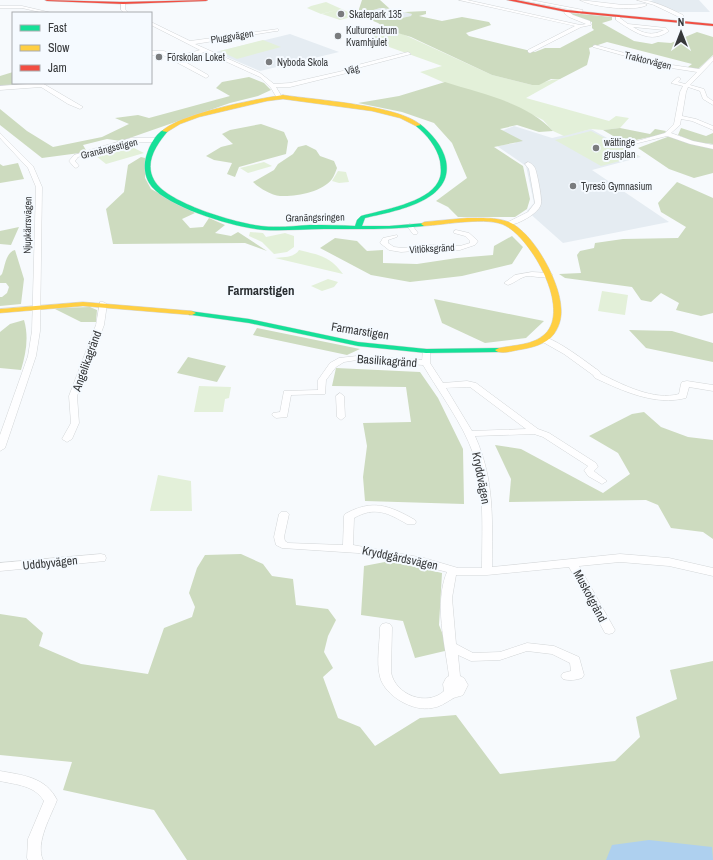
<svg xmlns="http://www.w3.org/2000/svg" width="713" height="860" font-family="'Archivo Narrow',sans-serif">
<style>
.built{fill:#e5ecf2}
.green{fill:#e3f0d9}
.forest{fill:#cddbbf}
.water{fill:#aed0ef}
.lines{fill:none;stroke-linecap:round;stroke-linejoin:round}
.street-casing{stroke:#d3d6d8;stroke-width:1}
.fast-casing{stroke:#d3d6d8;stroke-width:1}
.slow-casing{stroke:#d3d6d8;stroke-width:1}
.jam-casing{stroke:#d3d6d8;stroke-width:1}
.street{fill:#fefeff;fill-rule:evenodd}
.fast{fill:#16e098;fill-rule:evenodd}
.slow{fill:#ffcf43;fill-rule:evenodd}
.jam{fill:#f24e42;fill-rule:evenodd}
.poi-dot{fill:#7a7c7e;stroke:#f5faff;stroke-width:1.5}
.labels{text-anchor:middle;stroke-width:4;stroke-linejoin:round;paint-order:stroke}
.far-poi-label{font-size:10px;fill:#36383a;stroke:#f5faff;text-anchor:start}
.far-street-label{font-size:10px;fill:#36383a;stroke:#f5faff}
.street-label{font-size:12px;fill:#36383a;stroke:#f5faff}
.neighbourhood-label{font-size:13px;font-weight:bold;fill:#292d30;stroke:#f5faff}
</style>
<rect width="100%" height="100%" fill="#f7fafd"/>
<path class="built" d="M653 0H699L710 12H677L650 2Z
M380 8H384L413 14 411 16 393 20 370 13V11Z
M290 34 339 52 260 71 215 52Z
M514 126 552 138 591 129 641 157 592 170 669 222 563 243 527 211 534 203 526 166 497 146 516 143 499 132Z"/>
<path class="green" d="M326 2 355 15V16L340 20 322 14 340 9 321 14 307 8 311 6Z
M370 30H394L492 75 532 85C542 84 549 79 560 79L526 98 609 121 616 116 629 118 620 128 603 130 591 129 564 136 553 131 543 120 507 102 445 83 420 72 442 66 378 43Z
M263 40 281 47 237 59 220 51Z
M591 131 639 156 601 166 555 140Z
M130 146 144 153 106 164 96 156Z
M264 162 272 166 248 173 240 168Z
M338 171 346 172 349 182 339 183 332 181Z
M250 232 263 233 266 237 285 233 294 236V247L287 252 274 254 262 242 249 236Z
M299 250C319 255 330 256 343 274L275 258C283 257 294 258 299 250Z
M328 279 338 282 334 287 322 291 311 286Z
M602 291 628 295 625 315 598 311Z
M199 386 231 387 229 398 225 399 223 412H194Z
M158 475 191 481 192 511H150Z"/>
<path class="forest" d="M362 0H380L390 9 380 8 370 11V13L393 20 411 16 412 14 404 12 426 11V14L419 16 442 21 462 17 489 22 491 25 466 33 469 36 535 52 545 48H560L594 30 592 28V22L573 16 570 13 612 17V20L602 23 634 41 652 44 658 42 671 43 697 32 713 37V55L698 69 688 67 692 64 607 42 589 48 590 53 587 65 560 79H551L539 85H532L492 75 411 37 388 30 378 23 359 15V9Z
M13 72V83H32L0 86V76Z
M249 77 264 83 271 90 258 96 230 103 121 141 107 139 83 145 87 152 42 158 0 125V109L27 131 53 147 102 137 129 124 115 118 138 115 149 118 230 96 216 88 222 82Z
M445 82C482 94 526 102 553 131L539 132 517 125 500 129 523 141 494 147 523 166 530 199 527 209 515 217H458L448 207 436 201 467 178 452 143 434 123 402 112 358 103 399 96Z
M261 124 284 132 288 141 286 154 239 167 235 177 227 174 232 163 214 160 206 156 221 147 233 144 222 134 230 130Z
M620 128 650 134 655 129 666 131 664 134 631 141 620 140 603 130Z
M681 128 706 136 713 133V144L694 142 678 135Z
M670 136 713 148V173L694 178 669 169 638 148Z
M306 145 316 150 320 156 334 161 337 168C336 171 334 176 332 179 322 192 296 197 280 196 271 195 259 188 253 182L274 170 278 164 293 154 298 147Z
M141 157 145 158V178L151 189 195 213 182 219 190 228 203 227 209 218 225 225 215 233 231 236 238 232 267 251 245 243 113 244 106 209 124 192 128 165Z
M18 163 24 179 0 183V164L3 166Z
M677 182 713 198V313L701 316 676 310 679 303 661 293 651 302 641 300 632 287 565 278 559 274 581 273 577 255 580 251 594 248 595 243 623 239 678 238 686 227 661 212 658 203Z
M19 227 11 245 0 244V231Z
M512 236 523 247 512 264 462 276 410 282 371 275 320 248 335 238 357 241 367 251 383 250V263L417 264 457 258 493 255 494 246Z
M15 250 24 279 21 304 0 306V297H2L7 293 9 287 6 283H0V276L2 274C5 266 6 252 15 250Z
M434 299 544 321 526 338 485 343 442 323Z
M90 307 97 310 96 322H81L55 309 58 308Z
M24 320C29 337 26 353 21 370L0 368V332L10 324Z
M257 328 360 349 347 355 253 335Z
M629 330 672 331 713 343V362L646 348Z
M188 357 226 366 217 382 177 373Z
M336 368 420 372 438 398 463 449 464 504 365 501 363 477 367 446 363 423 411 422 406 387 332 386Z
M644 412 661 427 688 437 713 440V539L703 532 671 528 658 505 646 500 509 502 511 479 495 445 521 449 603 493 630 474 618 453 589 436 632 414Z
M241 554 263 564 272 576 293 579 296 605 328 609 336 620 328 636 324 652 333 668 323 677 338 718 360 727 375 746 420 718 456 715 500 774 615 761 640 737 636 717 677 699 670 670 713 661V860H187L154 810 63 790 72 762 0 755V614L26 618 43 633 39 646 81 664 148 674 164 628 192 617 195 607 189 593 197 568 205 555Z
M390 561 442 573 439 625 449 650 415 658 403 621 361 615 364 566Z"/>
<path class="water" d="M649 840 712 847 713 860H606L612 845Z"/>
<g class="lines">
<defs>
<path id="street" d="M459 0H467L580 25 586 24 569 17 564 13 566 10 573 15 590 21 591 25 581 27 530 53 528 52V50L575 26Z
M521 0H531L583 10 580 14 578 13V11Z
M580 0 623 5 645 4 647 5C635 12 592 7 580 0Z
M637 0C654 0 668 8 683 15L684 21 680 22 679 17 654 5Z
M121 2H125V9L129 13H124L121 10Z
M0 6H22L52 13H44L22 8H0Z
M616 15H620V18L628 24 666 28 669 31C650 45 633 31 616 20ZM633 27 664 30C652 36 644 34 633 27Z
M151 22 190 41 278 29V31H276L195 44 260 73 274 84 290 83 347 70 350 67 408 52 411 54 354 69 351 72 290 87H276L282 97 279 99 277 98 271 88 260 77 205 52 180 59 208 75 209 76 206 78 163 55H151V51H164L176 57 200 50 151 25Z
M595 45 665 64 699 69 713 56V61L690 85 704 89 707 97 713 101V105L703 99 700 91 688 87 686 92 682 116 696 119 713 126V130L692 121 681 119 680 125 671 133 693 141 713 145V149L690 144 667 136 630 145V143L665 133 674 124 680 92 683 86 671 83 678 77 681 79 678 82 685 84 697 72 665 67 593 47V46Z
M42 83 83 107 80 109 68 104 41 87 0 90V86Z
M0 133 33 166 42 187 40 331 36 356 5 448 0 451V435L28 356 32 331 36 187 28 168 0 138Z
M131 138H156L159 140 156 142H131L78 157 75 161 79 166 76 168 74 167 69 161 74 155Z
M528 162C531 163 533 165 535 168 537 173 542 197 541 203 541 213 514 227 506 225V223L528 212 535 203 529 169 525 164Z
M410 224 412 225 418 233 417 234H413L407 226 408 225Z
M456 230 469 233 478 241 475 245 460 250H427L401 252 389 250 380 243 383 238 397 235V237L388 240V243L394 247 403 248 427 245 460 246 470 243V241L465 236 454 233V231Z
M532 272 549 273 553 275C547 280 535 276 528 276 520 277 515 283 508 285L504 283 515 275Z
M100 302H103L107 304 104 325 77 396 79 423 72 439 67 442 62 439 71 423 69 396 96 325Z
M541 337C552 335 589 364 599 371L601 374C623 385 654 401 679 394L681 384 682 382 687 381 713 385V391L689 387 686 398C655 406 623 391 595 378L593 375 564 354 541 341 540 339Z
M423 349H426L430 351V363L443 383 467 381 476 383 538 429 549 433 596 463 598 467 594 471 595 472 607 481 602 484 588 476 584 470 588 466 543 437 534 434 475 436C495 481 492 520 492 567L620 554 669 558 713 568V576L669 566 620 562 579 566 615 630 613 633 609 634 605 633 569 567 487 575H456L452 598 456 644 473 653 500 652 527 643 554 646 579 657 584 675 582 678C576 680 569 681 563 679L561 676 563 673 571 671 570 663 552 654 527 651 500 660 471 661 458 655 460 676 464 678 468 685 463 695C459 697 454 697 452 699 445 703 440 707 432 708 413 712 385 696 380 677 376 661 380 643 380 627L382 624 386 623 390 624 392 627 391 672C395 695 427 707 444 691L443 684 446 678 449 676C445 644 434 603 447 572L424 566 358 553 282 548 276 545 274 537 279 514 281 512H287L289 514 284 537 285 541 288 543 343 545 344 516 345 514C372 499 389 505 415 520L416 522 415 524H407C388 513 375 506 354 518L353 545 424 558 458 568H482C482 529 485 490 473 453 463 424 439 392 423 365L357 360 344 362 336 367 326 380 325 394 291 395 287 417 276 418 272 415 273 413 280 412 284 391 318 390V380L330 363 339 358 357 356 422 360ZM467 387H470L526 429 472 431 446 388Z
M340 393 344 396 345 417 341 420 337 417 336 396Z
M101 554 105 555 106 558 105 561 0 571V563Z
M0 771C22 775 46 777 57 800 51 816 35 843 43 860H28L27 858 28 839 44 801C34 785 17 785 0 781Z"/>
<path id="fast" d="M416 124H420C431 133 443 146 446 161 454 202 394 211 365 218L362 226H389L426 223 427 224 424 226C390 230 358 229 324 229 304 229 284 231 264 230 236 228 170 208 152 187 146 180 144 171 145 162 147 150 154 134 165 129L168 131C157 144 144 162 154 180 166 203 236 223 261 226 277 228 294 226 310 225 325 225 340 225 355 226L357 220 361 216C382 210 427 203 438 182 442 175 441 169 440 161 437 147 427 135 416 126Z
M189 311 249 319 358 342 426 349 499 348 503 350 499 352 426 353 358 346 249 323 192 315H189L188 313Z"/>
<path id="slow" d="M283 95C316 100 398 105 421 125L416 126 400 118 372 111 283 99 267 101 199 117 180 124 167 132 162 131C181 113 256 99 283 95Z
M467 218C481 218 496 217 509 222 534 233 560 282 561 308 562 318 559 327 554 334 546 345 530 348 518 350 512 351 500 355 495 350L499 348C514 345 534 345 545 334 571 309 532 240 506 226 489 216 444 225 424 226L421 224 424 222Z
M83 302 192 311 196 313 192 315 83 306 0 313V309Z"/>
<path id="jam" d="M45 0 123 2 208 0 206 1 123 4 47 1Z
M507 0H516L566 10 713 24V26L566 12Z"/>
</defs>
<use href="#street" class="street-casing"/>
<use href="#fast" class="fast-casing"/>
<use href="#slow" class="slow-casing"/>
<use href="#jam" class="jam-casing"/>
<use href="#street" class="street"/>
<use href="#fast" class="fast"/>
<use href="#slow" class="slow"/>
<use href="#jam" class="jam"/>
</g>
<g class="poi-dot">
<circle cx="341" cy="14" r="4"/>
<circle cx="338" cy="36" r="4"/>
<circle cx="159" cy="57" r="4"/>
<circle cx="269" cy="62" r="4"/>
<circle cx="596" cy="148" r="4"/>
<circle cx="573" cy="186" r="4"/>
</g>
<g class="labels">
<g class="far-poi-label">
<text x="349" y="18">Skatepark 135</text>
<text x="346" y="34">Kulturcentrum<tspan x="346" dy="12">Kvarnhjulet</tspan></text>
<text x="167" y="61">Förskolan Loket</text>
<text x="277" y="66">Nyboda Skola</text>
<text x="604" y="146">wättinge<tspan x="604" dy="12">grusplan</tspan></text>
<text x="581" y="190">Tyresö Gymnasium</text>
</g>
<g class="far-street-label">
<text transform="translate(232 36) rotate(-9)" y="4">Pluggvägen</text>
<text transform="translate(648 60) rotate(14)" y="4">Traktorvägen</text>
<text transform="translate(352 69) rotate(-16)" y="4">Väg</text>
<text transform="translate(109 148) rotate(-14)" y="4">Granängsstigen</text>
<text transform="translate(315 217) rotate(-1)" y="4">Granängsringen</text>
<text transform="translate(27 225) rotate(-89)" y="4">Njupkärrsvägen</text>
<text transform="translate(432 248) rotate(-3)" y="4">Vitlöksgränd</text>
</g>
<g class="street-label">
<text transform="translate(360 331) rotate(9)" y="4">Farmarstigen</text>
<text transform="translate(87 361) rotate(-70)" y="4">Angelikagränd</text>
<text transform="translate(387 361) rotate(4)" y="4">Basilikagränd</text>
<text transform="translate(481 478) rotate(79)" y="4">Kryddvägen</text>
<text transform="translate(400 558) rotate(12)" y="4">Kryddgårdsvägen</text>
<text transform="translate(50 563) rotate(-6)" y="4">Uddbyvägen</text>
<text transform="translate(590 596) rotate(62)" y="4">Muskotgränd</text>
</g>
<g class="neighbourhood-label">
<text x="261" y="295">Farmarstigen</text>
</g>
</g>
<rect x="12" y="12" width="140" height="72" fill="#f5faff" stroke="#a9acb0"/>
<rect x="20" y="25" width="20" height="6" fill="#16e098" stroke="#a9acb0"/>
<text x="48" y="32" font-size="12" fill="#36383a">Fast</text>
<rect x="20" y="45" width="20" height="6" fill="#ffcf43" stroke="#a9acb0"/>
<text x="48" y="52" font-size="12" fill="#36383a">Slow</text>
<rect x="20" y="65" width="20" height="6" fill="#f24e42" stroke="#a9acb0"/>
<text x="48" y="72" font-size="12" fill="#36383a">Jam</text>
<g transform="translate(681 32)" stroke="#f5faff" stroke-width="3" paint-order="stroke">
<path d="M0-3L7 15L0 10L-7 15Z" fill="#36383a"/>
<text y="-6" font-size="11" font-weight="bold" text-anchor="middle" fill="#36383a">N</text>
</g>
</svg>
